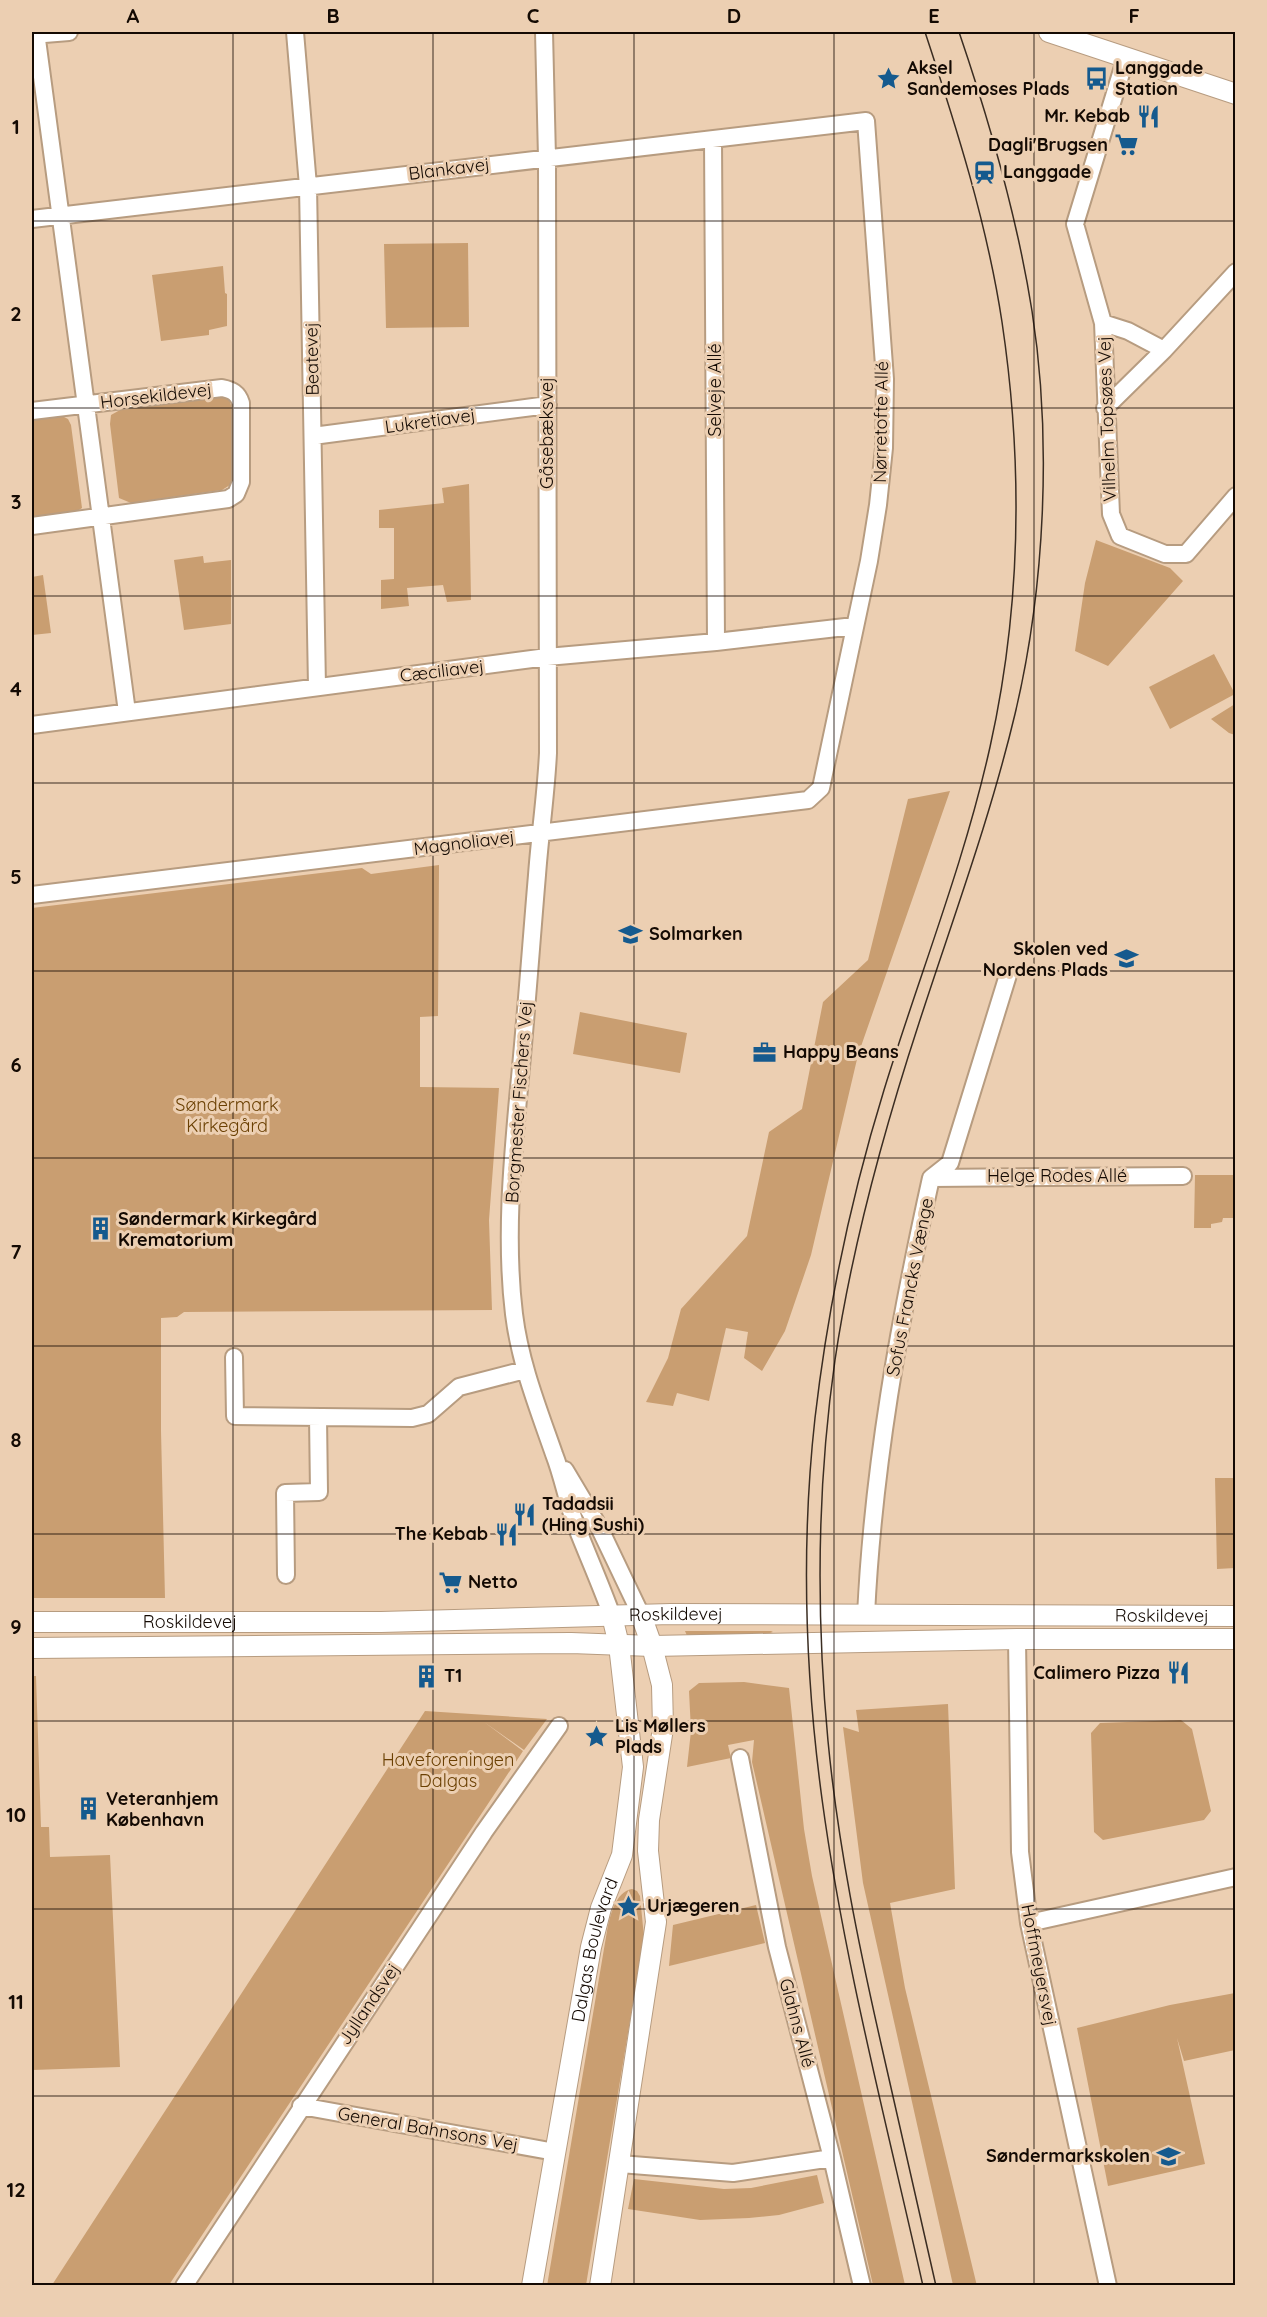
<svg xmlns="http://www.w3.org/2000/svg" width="1267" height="2317" font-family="Quicksand,sans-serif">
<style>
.green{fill:#c99e71}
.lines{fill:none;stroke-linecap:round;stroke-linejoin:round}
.minor-casing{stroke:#b79c80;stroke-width:20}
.tertiary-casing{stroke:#b79c80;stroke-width:22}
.minor{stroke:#fff;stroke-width:16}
.tertiary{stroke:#fff;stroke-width:20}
.tram{stroke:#3b2d22;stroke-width:1.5}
.grid{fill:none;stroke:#140a03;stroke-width:1.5;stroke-opacity:0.55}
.labels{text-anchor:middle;stroke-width:6;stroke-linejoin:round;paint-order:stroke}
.poi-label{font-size:18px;font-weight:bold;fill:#140a03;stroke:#eccfb2;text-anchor:start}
.street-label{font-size:18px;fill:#140a03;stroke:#eccfb2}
.park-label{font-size:18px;fill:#6b4003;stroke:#eccfb2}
.neatline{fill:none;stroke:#140a03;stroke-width:2}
.grid-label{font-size:20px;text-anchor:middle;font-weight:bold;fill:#140a03}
</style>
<rect width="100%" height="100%" fill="#eccfb2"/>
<path class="green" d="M468 243 469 327 386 328 384 244Z
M223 266 225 293 227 294V326L209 330V335L161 341 152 275Z
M222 396 229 399 232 408 233 476 230 485 222 490 131 503 119 498 110 424 111 415 120 410Z
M62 416 68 419 71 425 82 508 76 512 32 518V420Z
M469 484 471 600 447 602 443 585 407 588 409 606 381 609V580L394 579V528H379V510L444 503 442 488Z
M1096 540 1170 568 1183 581 1108 666 1075 651 1085 583Z
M203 556 204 563 231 560V624L184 630 174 560Z
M43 575 51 633 32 635V577Z
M1214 654 1235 694 1170 729 1149 687Z
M1235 704V735L1229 733 1211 719Z
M950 791 858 1055 811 1255 785 1331 762 1371 744 1358 748 1332 726 1328 709 1401 677 1393 673 1406 646 1402 668 1358 681 1309 747 1236 769 1132 802 1109 823 1002 868 960 908 799Z
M439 865 438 1016 420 1017V1087L499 1088 489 1220 492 1310 184 1312 177 1317 161 1318V1431L165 1598H32V908L362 868 371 874Z
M580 1012 687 1033 680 1073 573 1054Z
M1195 1175H1235V1218H1223L1222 1222 1211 1224V1228H1194Z
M1215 1478H1235V1568L1217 1569Z
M685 1631H771L773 1632 764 1635 688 1638Z
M32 1676H36L41 1827H49L50 1857 110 1855 120 2067 32 2070Z
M744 1682 789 1688 804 1829 812 1876 905 2285H873L752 1762 754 1740 728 1745 731 1758 687 1767 691 1731 689 1691 699 1683Z
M948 1704 955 1889 890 1903 905 1988 977 2286 953 2285 863 1883 843 1727 859 1732 856 1710Z
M425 1711 547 1719 524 1750 484 1722 523 1751 169 2285H52Z
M1181 1720 1192 1729 1211 1811 1204 1820 1103 1840 1094 1832 1091 1733 1100 1723Z
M632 1889 637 1891 640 1896 644 1937 586 2285 547 2286 607 1931C610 1916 615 1892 632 1889Z
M756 1905 765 1943 669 1966 673 1925Z
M1235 1993V2050L1184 2061 1177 2038 1205 2164 1108 2186 1077 2028 1170 2005Z
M817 2175 824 2203 779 2215 749 2218 700 2220 628 2209 634 2179 724 2189 751 2188Z"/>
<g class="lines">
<defs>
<path id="minor" d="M36 32 127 712
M295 32 308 186 317 687
M544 32 547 158 548 753C546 794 540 834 537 875 531 946 526 1017 519 1088 512 1163 505 1240 514 1314 520 1363 538 1408 554 1454 563 1477 567 1501 575 1523 587 1554 601 1585 612 1616
M32 35 69 32
M1126 57 1075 224 1103 323 1111 514 1120 536 1165 554H1186L1236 496
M713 139 716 642
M32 219 866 121 885 379 884 448 878 505 869 561 821 788 808 800 32 895
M1103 323 1128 331 1164 350
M1105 408 1164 350 1236 272
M32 411 222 388C232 390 238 393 241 403V482L236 494 228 499 32 526
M313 436 548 405
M32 725 547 657 716 642 854 626
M931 1178 1183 1176
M234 1357 235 1416 412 1418 428 1414 459 1387 525 1370
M565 1470 599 1527 641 1615
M286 1575 285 1493 319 1492 318 1417
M866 1615C873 1468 899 1322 931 1178L950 1163 1008 975
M1017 1639 1020 1852 1029 1923 1108 2286
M740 1758 777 1947 832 2158 862 2286
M1029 1923 1236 1877
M301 2106 555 2152
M620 2164 733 2173 832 2158
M184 2286 484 1832 559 1726"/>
<g id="tertiary">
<path d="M1049 32 1236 94"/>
<path id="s1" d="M32 1622H381L671 1614 1236 1616"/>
<path d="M32 1648 571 1643 652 1646 1017 1639H1236"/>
<path id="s2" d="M532 2286 591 1947 601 1908 622 1855 633 1767 619 1645 612 1616"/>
<path d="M600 2286 656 1922 648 1851 649 1820 663 1728 662 1685 652 1646 641 1615"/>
</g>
</defs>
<use href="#minor" class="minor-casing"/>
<use href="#tertiary" class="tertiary-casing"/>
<use href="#minor" class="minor"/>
<use href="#tertiary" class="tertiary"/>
<path class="tram" d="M923 2286C887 2125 844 1962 822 1799 805 1673 801 1544 815 1418 828 1306 851 1197 884 1090 919 976 964 864 990 747 1021 608 1023 463 1002 322 987 223 956 126 925 32
M936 2286C918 2206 900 2127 882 2048 859 1947 838 1845 828 1741 816 1614 817 1486 835 1360 852 1245 883 1133 919 1023 952 921 990 819 1015 714 1045 588 1052 439 1032 311 1017 216 990 123 959 32"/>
</g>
<path class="grid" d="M233 32V2286M433 32V2286M634 32V2286M834 32V2286M1034 32V2286M32 221H1236M32 408H1236M32 596H1236M32 783H1236M32 971H1236M32 1158H1236M32 1346H1236M32 1534H1236M32 1721H1236M32 1909H1236M32 2096H1236"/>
<defs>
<symbol id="sight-bare" viewBox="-9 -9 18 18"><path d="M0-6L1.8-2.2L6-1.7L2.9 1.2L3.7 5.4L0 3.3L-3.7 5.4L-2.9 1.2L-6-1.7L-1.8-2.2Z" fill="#155a8e" stroke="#eccfb2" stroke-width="2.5" paint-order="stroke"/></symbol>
<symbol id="bus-bare" viewBox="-9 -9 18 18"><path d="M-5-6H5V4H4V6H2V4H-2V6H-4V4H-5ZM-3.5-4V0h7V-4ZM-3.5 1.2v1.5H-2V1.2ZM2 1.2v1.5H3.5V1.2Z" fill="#155a8e" stroke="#eccfb2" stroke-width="2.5" paint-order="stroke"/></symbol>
<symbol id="restaurant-bare" viewBox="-9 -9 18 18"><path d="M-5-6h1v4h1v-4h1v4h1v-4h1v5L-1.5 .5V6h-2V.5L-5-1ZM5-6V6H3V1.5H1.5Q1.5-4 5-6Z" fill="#155a8e" stroke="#eccfb2" stroke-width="2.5" paint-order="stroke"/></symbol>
<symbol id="supermarket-bare" viewBox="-9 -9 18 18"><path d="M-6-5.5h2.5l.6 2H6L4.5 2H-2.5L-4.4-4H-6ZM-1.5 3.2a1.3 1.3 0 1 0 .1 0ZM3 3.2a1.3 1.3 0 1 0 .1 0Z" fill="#155a8e" stroke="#eccfb2" stroke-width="2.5" paint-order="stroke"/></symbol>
<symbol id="station-bare" viewBox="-9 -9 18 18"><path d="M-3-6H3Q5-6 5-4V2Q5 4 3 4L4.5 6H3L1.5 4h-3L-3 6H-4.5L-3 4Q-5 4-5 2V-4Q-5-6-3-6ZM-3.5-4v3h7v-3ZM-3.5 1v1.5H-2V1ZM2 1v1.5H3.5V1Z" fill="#155a8e" stroke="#eccfb2" stroke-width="2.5" paint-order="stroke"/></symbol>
<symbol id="school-bare" viewBox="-9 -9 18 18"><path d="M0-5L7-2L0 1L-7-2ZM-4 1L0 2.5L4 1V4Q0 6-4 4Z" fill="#155a8e" stroke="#eccfb2" stroke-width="2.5" paint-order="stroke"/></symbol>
<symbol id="office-bare" viewBox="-9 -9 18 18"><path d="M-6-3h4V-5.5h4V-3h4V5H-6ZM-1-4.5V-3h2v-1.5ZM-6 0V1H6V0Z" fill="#155a8e" stroke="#eccfb2" stroke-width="2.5" paint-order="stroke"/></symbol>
<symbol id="building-bare" viewBox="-9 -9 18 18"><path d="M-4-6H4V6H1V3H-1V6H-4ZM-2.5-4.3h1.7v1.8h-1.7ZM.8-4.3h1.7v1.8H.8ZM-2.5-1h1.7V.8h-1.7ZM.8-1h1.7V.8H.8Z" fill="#155a8e" stroke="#eccfb2" stroke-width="2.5" paint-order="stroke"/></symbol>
</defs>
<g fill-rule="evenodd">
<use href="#sight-bare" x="872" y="62" width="33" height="33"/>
<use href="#bus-bare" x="1080" y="62" width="33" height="33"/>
<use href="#restaurant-bare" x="1132" y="100" width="33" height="33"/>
<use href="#supermarket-bare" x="1110" y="128" width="33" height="33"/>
<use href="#station-bare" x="968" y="156" width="33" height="33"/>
<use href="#school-bare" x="614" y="918" width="33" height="33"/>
<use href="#school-bare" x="1110" y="942" width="33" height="33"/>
<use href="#office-bare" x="748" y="1036" width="33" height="33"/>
<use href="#building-bare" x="84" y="1212" width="33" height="33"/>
<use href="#restaurant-bare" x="508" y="1498" width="33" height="33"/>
<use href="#restaurant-bare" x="490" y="1518" width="33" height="33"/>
<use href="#supermarket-bare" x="434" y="1566" width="33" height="33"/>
<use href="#restaurant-bare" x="1162" y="1656" width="33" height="33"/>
<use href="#building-bare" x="410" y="1660" width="33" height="33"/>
<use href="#sight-bare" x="580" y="1720" width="33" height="33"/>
<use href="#building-bare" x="72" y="1792" width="33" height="33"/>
<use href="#sight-bare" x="612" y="1890" width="33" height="33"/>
<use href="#school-bare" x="1152" y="2140" width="33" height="33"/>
</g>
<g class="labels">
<g class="poi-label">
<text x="907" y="74">Aksel<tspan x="907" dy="21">Sandemoses Plads</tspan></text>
<text x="1115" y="74">Langgade<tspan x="1115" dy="21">Station</tspan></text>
<text x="1130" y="122" text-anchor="end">Mr. Kebab</text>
<text x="1108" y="151" text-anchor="end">Dagli'Brugsen</text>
<text x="1003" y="178">Langgade</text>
<text x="649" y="940">Solmarken</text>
<text x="1108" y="955" text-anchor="end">Skolen ved<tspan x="1108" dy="21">Nordens Plads</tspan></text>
<text x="783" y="1058">Happy Beans</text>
<text x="118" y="1225">Søndermark Kirkegård<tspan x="118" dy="21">Krematorium</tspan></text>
<text x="542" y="1510">Tadadsii<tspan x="542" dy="21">(Hing Sushi)</tspan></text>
<text x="488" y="1540" text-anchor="end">The Kebab</text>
<text x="468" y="1588">Netto</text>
<text x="1160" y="1679" text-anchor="end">Calimero Pizza</text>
<text x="444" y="1682">T1</text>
<text x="615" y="1732">Lis Møllers<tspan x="615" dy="21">Plads</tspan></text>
<text x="106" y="1805">Veteranhjem<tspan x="106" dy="21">København</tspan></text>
<text x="647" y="1912">Urjægeren</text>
<text x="1150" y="2162" text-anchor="end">Søndermarkskolen</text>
</g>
<g class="street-label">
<text transform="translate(449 169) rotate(-7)" y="6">Blankavej</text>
<text transform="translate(312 359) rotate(-91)" y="6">Beatevej</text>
<text transform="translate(715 390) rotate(-90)" y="6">Selveje Allé</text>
<text transform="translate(156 396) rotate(-7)" y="6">Horsekildevej</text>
<text transform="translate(1107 419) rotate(-92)" y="6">Vilhelm Topsøes Vej</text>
<text transform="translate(430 421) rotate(-8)" y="6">Lukretiavej</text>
<text transform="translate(881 422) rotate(-89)" y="6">Nørretofte Allé</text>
<text transform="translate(547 433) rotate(-90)" y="6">Gåsebæksvej</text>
<text transform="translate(442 671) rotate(-7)" y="6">Cæciliavej</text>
<text transform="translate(464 843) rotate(-7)" y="6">Magnoliavej</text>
<text transform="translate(519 1102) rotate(-86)" y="6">Borgmester Fischers Vej</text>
<text x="1057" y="1182">Helge Rodes Allé</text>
<text transform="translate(910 1287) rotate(-79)" y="6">Sofus Francks Vænge</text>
<text dy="6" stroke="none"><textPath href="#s1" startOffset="644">Roskildevej</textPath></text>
<text dy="6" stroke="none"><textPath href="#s1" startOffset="1130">Roskildevej</textPath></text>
<text dy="6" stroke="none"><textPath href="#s1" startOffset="158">Roskildevej</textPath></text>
<text dy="6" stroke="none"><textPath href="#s2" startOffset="342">Dalgas Boulevard</textPath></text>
<text transform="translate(1039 1965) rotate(79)" y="6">Hoffmeyersvej</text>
<text transform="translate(369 2004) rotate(-56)" y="6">Jyllandsvej</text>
<text transform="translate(797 2023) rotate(75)" y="6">Glahns Allé</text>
<text transform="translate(428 2129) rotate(10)" y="6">General Bahnsons Vej</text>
</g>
<g class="park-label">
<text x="227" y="1111">Søndermark<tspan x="227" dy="21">Kirkegård</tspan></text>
<text x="448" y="1766">Haveforeningen<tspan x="448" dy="21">Dalgas</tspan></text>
</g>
</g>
<rect width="1267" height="2317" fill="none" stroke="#eccfb2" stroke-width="66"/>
<rect x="33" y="33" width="1201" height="2251" class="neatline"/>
<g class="grid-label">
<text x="133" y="23">A</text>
<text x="333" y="23">B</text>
<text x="533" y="23">C</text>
<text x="734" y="23">D</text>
<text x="934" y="23">E</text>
<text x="1134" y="23">F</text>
<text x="16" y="134">1</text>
<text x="16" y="321">2</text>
<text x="16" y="509">3</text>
<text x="16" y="696">4</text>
<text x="16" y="884">5</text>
<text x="16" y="1072">6</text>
<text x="16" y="1259">7</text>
<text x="16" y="1447">8</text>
<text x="16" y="1634">9</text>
<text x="16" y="1822">10</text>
<text x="16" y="2009">11</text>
<text x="16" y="2197">12</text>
</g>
</svg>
